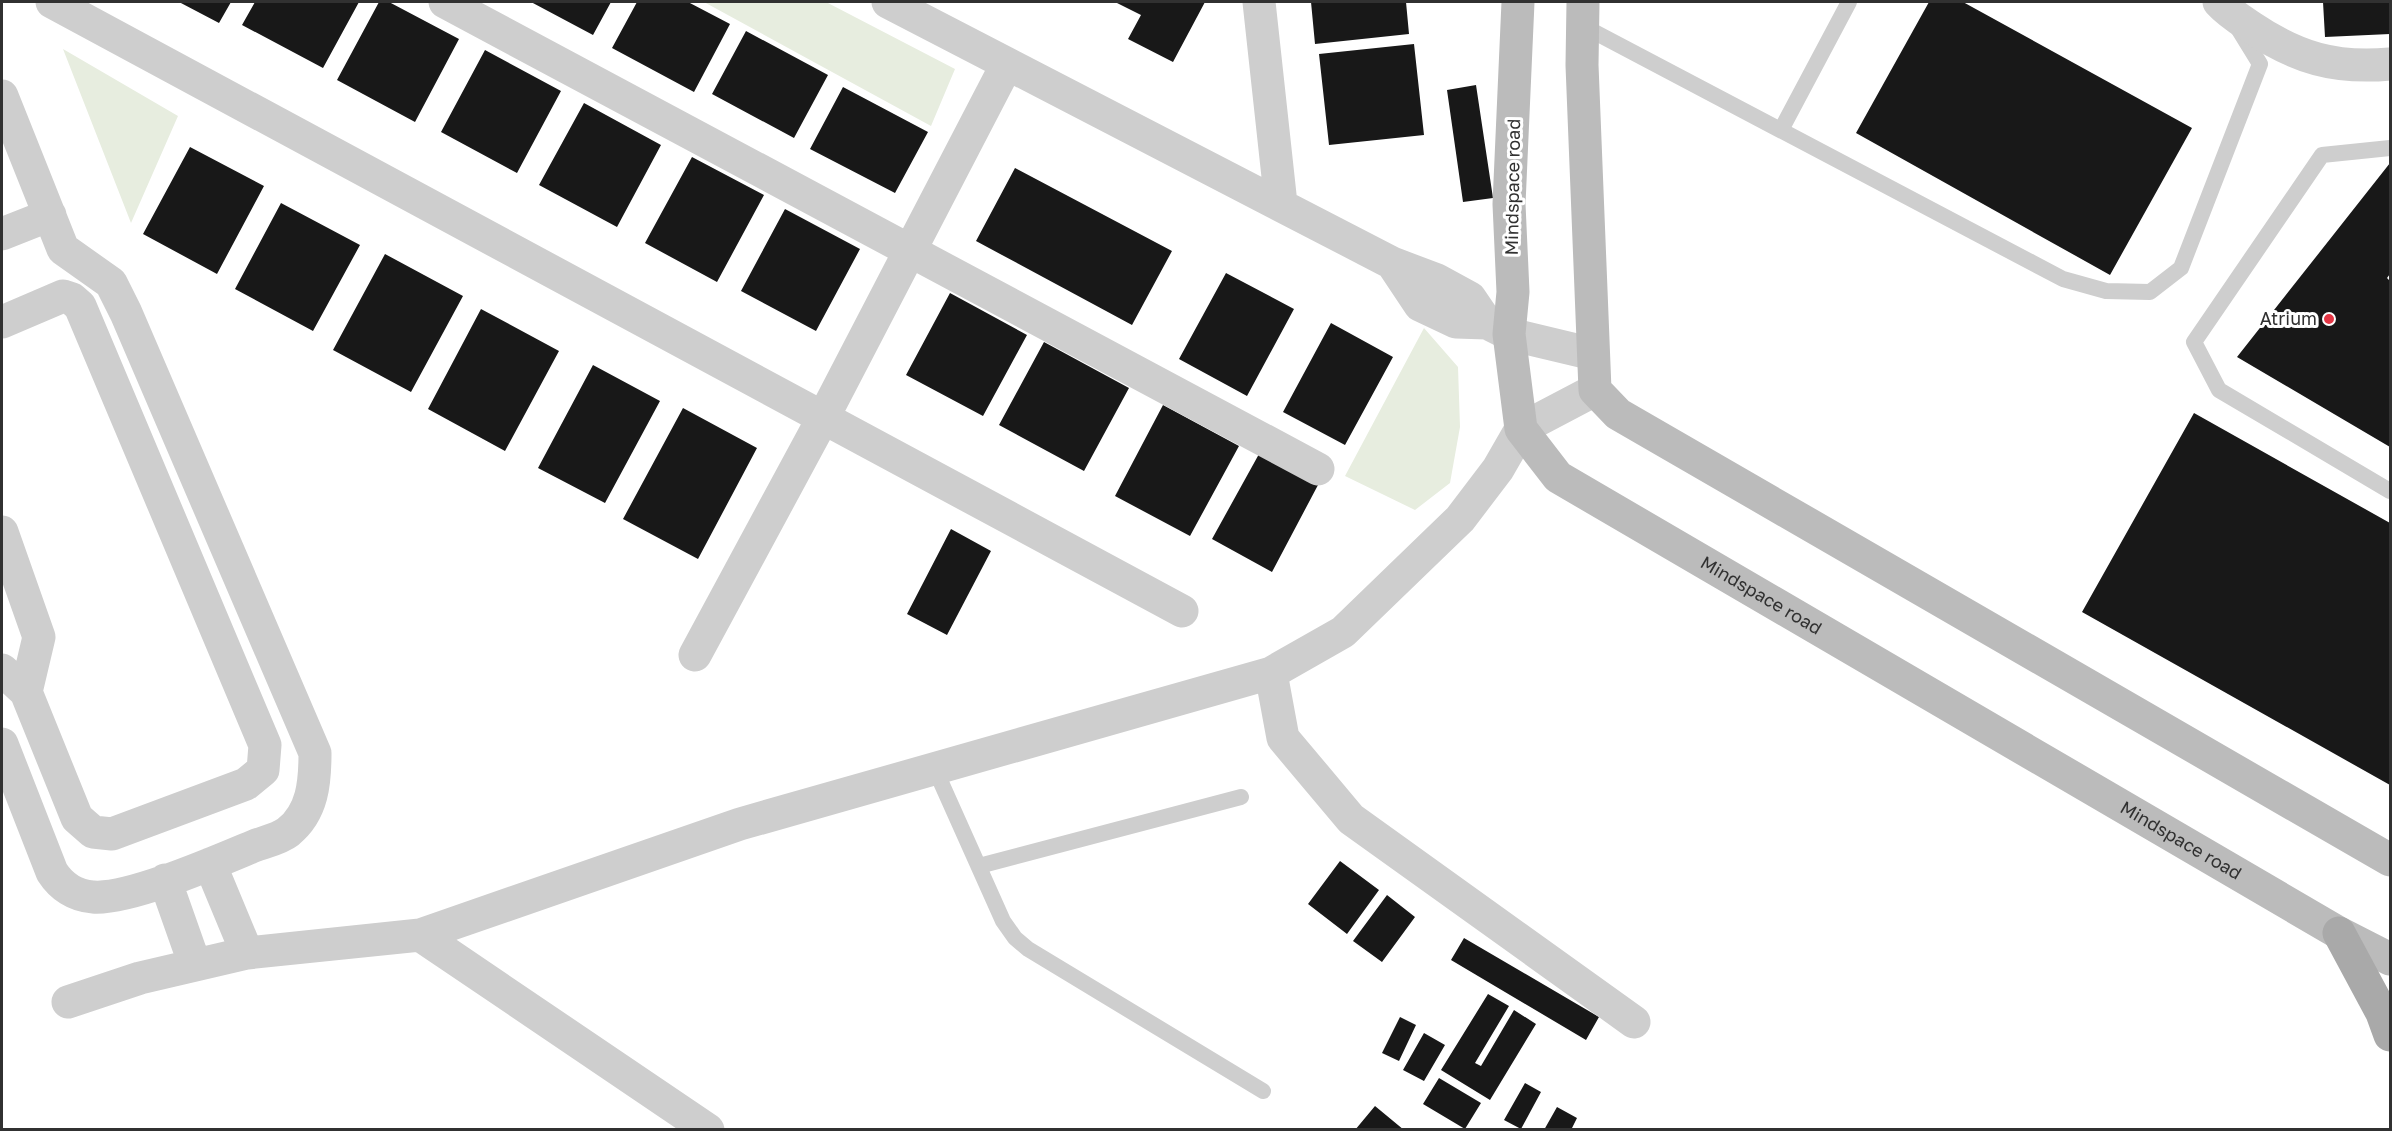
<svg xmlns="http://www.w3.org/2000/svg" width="2392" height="1131" font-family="'Golos Text',sans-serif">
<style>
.green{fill:#e7eddf}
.building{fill:#181818}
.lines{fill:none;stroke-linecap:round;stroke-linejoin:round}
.service{stroke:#cecece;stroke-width:16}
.minor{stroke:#cecece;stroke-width:33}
.secondary{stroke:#bbb;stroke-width:33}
.primary{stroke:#a9a9a9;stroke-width:33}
.poi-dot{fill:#e43645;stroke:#fff;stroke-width:2}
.labels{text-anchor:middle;stroke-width:6;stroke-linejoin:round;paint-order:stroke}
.street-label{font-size:18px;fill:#313131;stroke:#fff}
.poi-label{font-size:18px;fill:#313131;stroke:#fff;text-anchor:end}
</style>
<rect width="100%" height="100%" fill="#fff"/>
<path class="green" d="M704 2H826L955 69 931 126Z
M63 49 178 116 131 223Z
M1424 328 1458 367 1460 427 1450 483 1415 510 1345 476Z"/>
<path class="building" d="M179 2H231L219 23Z
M255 2H359L323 68 242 25Z
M379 2H389L459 39 415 122 337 80Z
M531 2H611L593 35Z
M637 2H688L730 24 694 92 612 48Z
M1115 2H1205L1173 62 1128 39 1141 15Z
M1311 2H1406L1409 34 1315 44Z
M1929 2H1963L2192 128 2110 275 1856 133Z
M2323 2H2390V34L2325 37Z
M746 31 828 75 794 138 712 94Z
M1414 44 1424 135 1329 145 1319 54Z
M485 50 561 91 517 173 441 132Z
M1476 85 1493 198 1463 202 1447 90Z
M843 87 928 132 895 193 810 149Z
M584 103 661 145 617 227 539 185Z
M190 147 264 186 217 274 143 234Z
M692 157 764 195 717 282 645 243Z
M2390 163V274L2387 278 2390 281V447L2237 357Z
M1015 168 1172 251 1132 325 976 241Z
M281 203 360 245 313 331 235 289Z
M785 209 860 249 816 331 741 291Z
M385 254 463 296 411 392 333 350Z
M1226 273 1294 309 1247 396 1179 359Z
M950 293 1027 335 983 416 906 375Z
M481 309 559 351 505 451 428 409Z
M1331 323 1393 357 1345 445 1283 412Z
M1044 342 1129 388 1084 471 999 425Z
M593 365 660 401 605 503 538 468Z
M1163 405 1239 446 1190 536 1115 496Z
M683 408 757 448 698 559 623 519Z
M2194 413 2390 523V785L2082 612Z
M1259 454 1318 485 1272 572 1212 539Z
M951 529 991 551 947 635 907 614Z
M1340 861 1379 890 1347 934 1308 904Z
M1387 895 1415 917 1382 962 1353 941Z
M1464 938 1599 1017 1586 1040 1451 960Z
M1488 994 1509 1006 1475 1063 1481 1066 1514 1010 1536 1024 1490 1100 1441 1070Z
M1400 1017 1416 1025 1399 1061 1382 1053Z
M1424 1033 1445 1045 1424 1081 1403 1070Z
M1439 1078 1481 1103 1465 1129 1423 1104Z
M1525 1083 1541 1092 1521 1129 1504 1120Z
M1375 1106 1404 1130H1355Z
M1557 1107 1577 1118 1571 1130H1544Z"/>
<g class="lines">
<path class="service" d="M1583 26 2063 279 2106 291 2150 292 2181 268 2260 64 2236 25
M1781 130 1849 2
M2390 148 2322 155 2194 342 2219 390 2390 491
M935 769 1003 921 1015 938 1028 949 1263 1091
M979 866 1241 797"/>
<path class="minor" d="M52 2 1182 611
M445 2 1318 469
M888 2 1392 263 1437 280 1470 298 1487 323
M1259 2 1281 204
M2219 2C2228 12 2239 19 2251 27 2297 58 2335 69 2390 64
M2 96 63 249 111 283 126 313 315 753C315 782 313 812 288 832 279 839 264 842 254 846 218 861 129 900 93 897 75 896 61 886 52 872L2 744
M2 234 50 215
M1392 263 1420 305 1456 322 1487 323 1509 334 1593 354
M2 322 63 296 72 299 80 306 265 745 263 770 246 784 112 834 93 832 77 818 26 692 2 670
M2 532 39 637 26 692
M695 655 823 418 1007 64
M1271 673 1283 738 1351 819 1634 1022
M210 864 247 953
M165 880 195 965
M420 935 708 1130
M68 1002 140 978 247 953 420 935 740 824 1271 673 1343 632 1460 519 1498 469 1521 429 1595 390"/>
<g class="secondary">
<path id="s1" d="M1518 2 1509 204 1513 292 1509 334 1521 429 1558 477 2339 933 2390 959"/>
<path d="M1583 2 1582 65 1595 390 1618 414 2390 860"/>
</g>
<path class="primary" d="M2339 933 2382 1013 2390 1035"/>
</g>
<circle class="poi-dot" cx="2329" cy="319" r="6"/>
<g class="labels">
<g class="street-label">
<text transform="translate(1513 187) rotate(-89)" y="6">Mindspace road</text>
<text dy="6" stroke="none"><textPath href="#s1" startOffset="724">Mindspace road</textPath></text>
<text dy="6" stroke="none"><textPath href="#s1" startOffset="1210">Mindspace road</textPath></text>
</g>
<g class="poi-label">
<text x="2317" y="325">Atrium</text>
</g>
</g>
<rect width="2392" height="1131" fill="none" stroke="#313131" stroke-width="6"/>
</svg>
